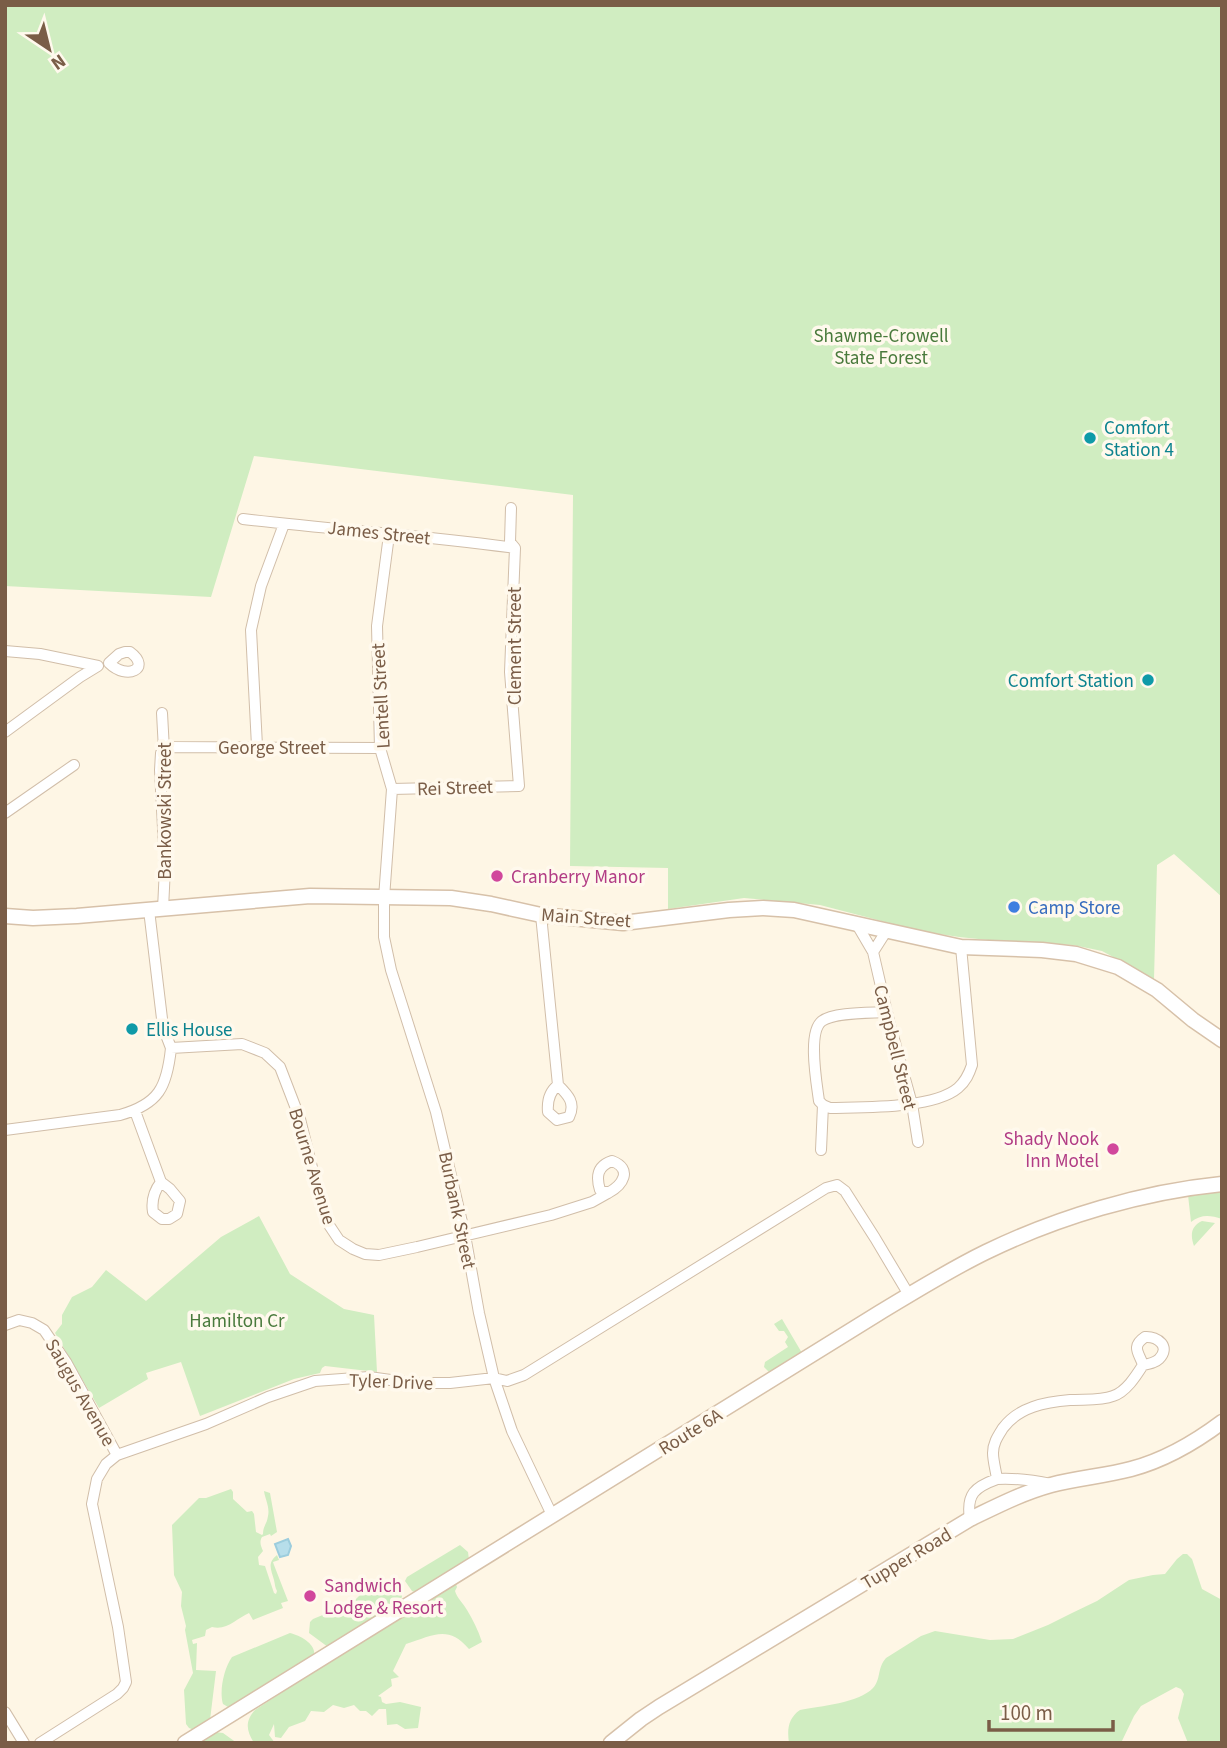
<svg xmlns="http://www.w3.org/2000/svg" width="1227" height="1748" font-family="'Source Sans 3',sans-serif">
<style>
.green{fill:#d0edc1}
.water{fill:#b7deea;stroke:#9ccddd;stroke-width:2}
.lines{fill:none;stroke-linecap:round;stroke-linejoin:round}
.street-casing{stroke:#d1bea9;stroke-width:12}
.secondary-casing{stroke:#d7c1a9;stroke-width:17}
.street{stroke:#fff;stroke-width:10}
.secondary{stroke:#fff;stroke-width:14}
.culture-dot{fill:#0f9aa8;stroke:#fff9ed;stroke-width:2.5}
.hotel-dot{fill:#d1479c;stroke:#fff9ed;stroke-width:2.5}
.shop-dot{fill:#3f7fe0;stroke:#fff9ed;stroke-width:2.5}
.labels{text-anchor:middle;stroke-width:7;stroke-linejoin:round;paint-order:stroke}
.park-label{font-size:19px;fill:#497a3c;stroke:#fff9ed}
.culture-label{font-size:19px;fill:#0d838f;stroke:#fff9ed;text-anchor:start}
.street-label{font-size:19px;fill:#7a5d47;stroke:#fff9ed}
.hotel-label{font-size:19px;fill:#b23c85;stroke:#fff9ed;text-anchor:start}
.shop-label{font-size:19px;fill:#366cbe;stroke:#fff9ed;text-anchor:start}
</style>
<rect width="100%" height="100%" fill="#fef6e5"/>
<path class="green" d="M5 5H1222V897L1174 854 1157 865 1154 979 1102 951 1073 945 998 941 959 937 920 931 820 905 744 898 668 909V868L570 866 573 495 254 456 211 597 5 586Z
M1222 1189V1219C1210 1215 1201 1214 1191 1222L1188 1195Z
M259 1216 290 1274 344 1309 374 1315 377 1372 325 1366 322 1368 320 1373 294 1379 200 1416 181 1362 146 1373 148 1379 99 1408 55 1333 62 1324V1315L72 1297 92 1287 106 1270 146 1301 221 1237Z
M1202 1221 1215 1223 1194 1246C1190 1235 1191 1226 1202 1221Z
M782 1319 802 1353 771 1374 764 1367 765 1362 788 1347 785 1342 788 1337 784 1331H779L774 1324Z
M231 1489 233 1492V1499L247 1512 252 1511 254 1514 256 1532 262 1535 263 1534C263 1526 267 1524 268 1516 270 1507 265 1499 264 1491L270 1493 277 1532 271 1536 270 1534 262 1537C259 1542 261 1546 263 1551L258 1557 259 1565 265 1566 274 1593 276 1594 277 1591C275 1588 275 1584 274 1580 271 1569 267 1563 277 1555L279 1560 273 1562 274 1565 288 1601 281 1603 283 1608 253 1620 249 1613C237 1618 227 1631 212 1627L206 1630 205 1636 192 1640 193 1644 197 1643 196 1670 216 1671 210 1720 194 1730 189 1728 186 1724 184 1690 193 1673 185 1630 186 1626 181 1606 182 1592 174 1575 172 1525 199 1498H206Z
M460 1545 468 1552 469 1560 417 1593 412 1591 405 1581 407 1577Z
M1183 1554H1187L1192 1559 1202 1589 1222 1600V1743H1188L1178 1718 1184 1694 1181 1689 1176 1687 1141 1706 1134 1716 1121 1743H789C787 1730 788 1718 800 1710 820 1706 859 1703 873 1688 881 1680 877 1668 886 1658L921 1636 935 1631 990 1640 1013 1639 1048 1625 1072 1613 1097 1601 1129 1580 1153 1575 1165 1574 1177 1559Z
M383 1583 397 1585 402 1596 400 1604 328 1647 309 1633 310 1622 313 1619 352 1603 360 1595Z
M456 1584 457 1587 455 1591C457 1598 463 1603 467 1610 473 1620 478 1630 482 1642L469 1649C448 1624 432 1636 406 1644L393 1671 399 1677 391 1679 392 1686 378 1696 381 1697 382 1702 386 1704 400 1702 421 1707 418 1728 405 1729 397 1724 387 1725 386 1709H379L372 1716 366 1711H360L354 1705 344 1708 333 1705 324 1712 311 1711 305 1721 289 1727 281 1738 275 1737 274 1724 269 1735 275 1743H254C246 1730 245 1721 255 1710L325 1664Z
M290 1633C301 1636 317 1644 314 1657L238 1703 228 1707 223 1704C219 1691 224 1668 232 1657Z
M215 1732 223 1733 237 1743H195Z"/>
<path class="water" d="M288 1539 291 1546 288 1555 280 1557 275 1544Z"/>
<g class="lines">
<defs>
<path id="street" d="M243 519C334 530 424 535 515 548
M389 535 377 626 380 748 392 789 384 898V937L391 970 436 1112 465 1235 479 1313 494 1378 512 1431 552 1515
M5 651 40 654 98 666 80 677 5 732
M125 652H130C152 668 127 681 109 663L119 654Z
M162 713 164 750 161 753 160 770 165 867 163 909
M257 746 251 630 261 586 284 524
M164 750 169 747 380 748
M392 789 519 786 510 672 515 548 510 542 511 508
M5 813 74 765
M149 910 163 1027 171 1048 242 1044 265 1053 280 1067 300 1119 321 1204 329 1225 339 1240 353 1249 365 1254 379 1255 417 1247 551 1215 592 1202 608 1193
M541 915 558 1085C568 1095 576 1103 569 1117L557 1120 548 1112C547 1101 549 1092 558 1085
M856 923 873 952 889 1021 912 1104 918 1142
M873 952 887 930
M823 1105 830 1108C863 1107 933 1109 958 1088 966 1081 969 1074 972 1065L961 947
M135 1111 161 1182 170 1189 180 1201 177 1214 169 1219H162L153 1212C151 1200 154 1191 161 1182
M5 1130 120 1115C159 1104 167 1087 171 1048
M821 1150 823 1105 819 1101C817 1085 807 1032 822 1021 834 1012 870 1013 886 1012
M612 1161C633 1169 623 1185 608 1193L600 1190C596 1177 597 1166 612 1161Z
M5 1325 19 1320 32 1323 44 1330 66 1362 117 1455
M1145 1337C1158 1336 1171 1347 1159 1359 1155 1363 1149 1364 1143 1365 1140 1354 1130 1347 1145 1337Z
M997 1479C1016 1478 1032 1480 1051 1484
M970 1519C966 1494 975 1487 997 1479 996 1471 993 1461 993 1453 993 1443 998 1436 1003 1428 1019 1407 1045 1402 1070 1400 1084 1399 1101 1401 1113 1396 1126 1392 1136 1376 1143 1365
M5 1712 24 1743
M40 1743 117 1694 123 1688 126 1682 118 1627 92 1504 97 1479 106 1464 117 1455 206 1424 268 1397 315 1381 369 1377 412 1383H450L494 1378 507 1381 524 1375 826 1188 837 1185 845 1191 875 1238 909 1295"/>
<path id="secondary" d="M5 916 33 918 77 916 310 896 451 898 491 904 541 915 623 923 729 910 763 908 794 910 961 947 1042 950 1076 954 1118 967 1157 990 1193 1020 1222 1040
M185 1743 879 1313C914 1292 949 1270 986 1252 1058 1217 1142 1192 1222 1184
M611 1743 641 1719 659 1707 970 1519C997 1506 1022 1493 1051 1485 1077 1478 1105 1476 1131 1469 1165 1460 1194 1443 1222 1422"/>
</defs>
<use href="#street" class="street-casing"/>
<use href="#secondary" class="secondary-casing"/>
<use href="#street" class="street"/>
<use href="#secondary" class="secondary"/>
</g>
<g class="culture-dot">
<circle cx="1090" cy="438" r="7"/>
<circle cx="1148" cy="680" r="7"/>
<circle cx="132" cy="1029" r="7"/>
</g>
<g class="hotel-dot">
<circle cx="497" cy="876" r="7"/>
<circle cx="1113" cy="1149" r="7"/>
<circle cx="310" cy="1596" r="7"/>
</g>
<circle class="shop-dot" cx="1014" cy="907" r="7"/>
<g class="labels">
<g class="park-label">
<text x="881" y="342">Shawme-Crowell<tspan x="881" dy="22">State Forest</tspan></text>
<text x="237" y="1327">Hamilton Cr</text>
</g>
<g class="culture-label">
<text x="1104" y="434">Comfort<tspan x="1104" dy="22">Station 4</tspan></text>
<text x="1134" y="687" text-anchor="end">Comfort Station</text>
<text x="146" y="1036">Ellis House</text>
</g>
<g class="street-label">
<text transform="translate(379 532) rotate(6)" y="7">James Street</text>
<text transform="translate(514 646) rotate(-90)" y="7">Clement Street</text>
<text transform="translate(380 696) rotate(-93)" y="7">Lentell Street</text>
<text x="272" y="754">George Street</text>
<text transform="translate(455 787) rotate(-2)" y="7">Rei Street</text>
<text transform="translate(164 811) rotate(-90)" y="7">Bankowski Street</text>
<text transform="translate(586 917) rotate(4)" y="7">Main Street</text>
<text transform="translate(896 1047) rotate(76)" y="7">Campbell Street</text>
<text transform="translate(313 1166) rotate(73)" y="7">Bourne Avenue</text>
<text transform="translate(458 1210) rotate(78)" y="7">Burbank Street</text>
<text transform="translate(391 1381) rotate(2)" y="7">Tyler Drive</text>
<text transform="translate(81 1392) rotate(60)" y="7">Saugus Avenue</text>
<text transform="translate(690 1431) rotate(-32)" y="7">Route 6A</text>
<text transform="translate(906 1558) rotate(-31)" y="7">Tupper Road</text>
</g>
<g class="hotel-label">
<text x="511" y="883">Cranberry Manor</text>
<text x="1099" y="1145" text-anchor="end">Shady Nook<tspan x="1099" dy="22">Inn Motel</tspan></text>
<text x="324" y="1592">Sandwich<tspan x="324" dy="22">Lodge &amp; Resort</tspan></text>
</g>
<g class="shop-label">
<text x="1028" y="914">Camp Store</text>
</g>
</g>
<rect width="1227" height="1748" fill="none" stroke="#7a5d47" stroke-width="14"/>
<g transform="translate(49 49) rotate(145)" stroke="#fff9ed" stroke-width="5" paint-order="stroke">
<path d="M0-5L12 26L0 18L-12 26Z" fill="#7a5d47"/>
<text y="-10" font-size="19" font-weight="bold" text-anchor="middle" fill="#7a5d47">N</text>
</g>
<path d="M989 1720v10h124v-10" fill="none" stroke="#7a5d47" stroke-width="3.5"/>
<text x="1000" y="1720" font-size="21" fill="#7a5d47" stroke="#fff9ed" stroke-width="5" paint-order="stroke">100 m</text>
</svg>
